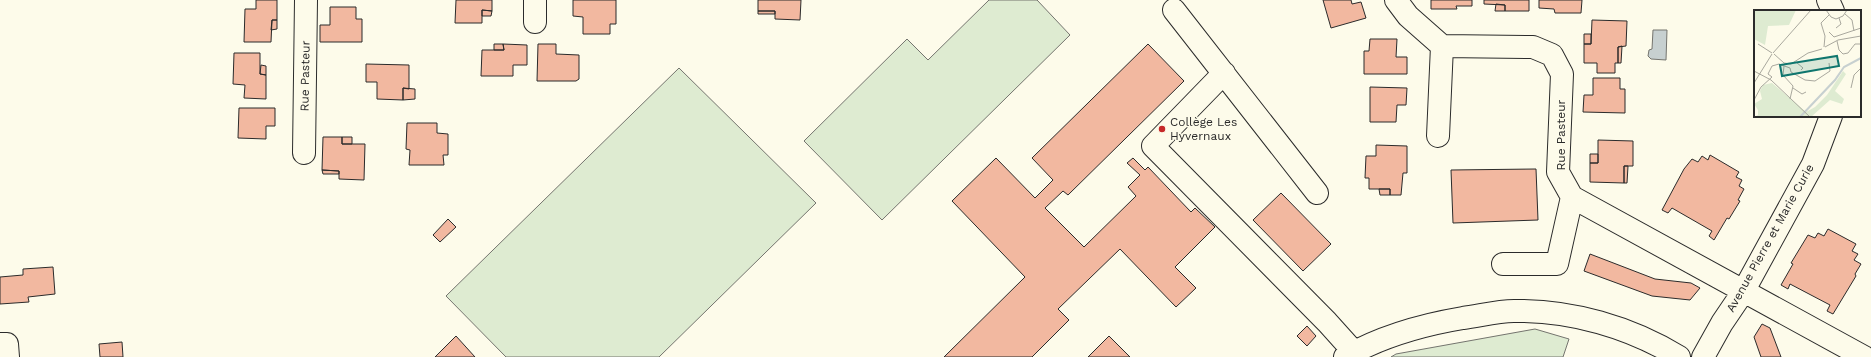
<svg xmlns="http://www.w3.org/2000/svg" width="1871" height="357" font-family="'Work Sans',sans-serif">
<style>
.green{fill:#deebd1;stroke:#74746e}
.water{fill:#c7d0d0;stroke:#74746e}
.building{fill:#f2b8a0;stroke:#2b2b2b}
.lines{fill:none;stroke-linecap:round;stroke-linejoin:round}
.minor-casing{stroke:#2b2b2b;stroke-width:24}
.minor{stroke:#fdfbea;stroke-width:22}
.poi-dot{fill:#c62828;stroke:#fdfbea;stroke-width:1.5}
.labels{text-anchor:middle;stroke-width:3;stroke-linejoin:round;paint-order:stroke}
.street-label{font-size:12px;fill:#2b2b2b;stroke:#fdfbea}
.poi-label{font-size:12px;fill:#2b2b2b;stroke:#fdfbea;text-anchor:start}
.inset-river{fill:none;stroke:#c7d0d0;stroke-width:2}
.inset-road{fill:none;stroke:#a9a89e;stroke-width:1}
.view{fill:#0f766e;fill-opacity:0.15;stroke:#0f766e;stroke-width:2}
.inset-edge{fill:none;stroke:#2b2b2b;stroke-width:2}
</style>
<rect width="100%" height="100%" fill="#fdfbea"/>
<path class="green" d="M989 0H1037L1070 35 882 220 804 141 907 39 928 60Z
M679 68 816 203 659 357H506L446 296Z
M1535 329 1569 339 1563 357H1391L1396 354Z"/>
<path class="water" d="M1653 30H1667L1666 60 1651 59 1648 56 1649 50 1652 49Z"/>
<path class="building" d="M256 0H277V20H272L271 42H244L245 9H256Z
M456 0H492V11L482 10V23H455Z
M573 0H616V24H610V34H583V17L573 16Z
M758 0H801L800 20 775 19V11H758Z
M1323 0H1351L1352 4 1361 2 1366 18 1331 28Z
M1431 0H1472V6H1456L1457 9H1431Z
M1484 0H1529V11H1505V5L1484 4Z
M1539 0H1582L1581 13H1555L1554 9 1539 8Z
M1496 4 1505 5V11H1495Z
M330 7H356V19H362V42H320V25H330Z
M482 10 492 11 491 16H482Z
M758 11H775V14H758Z
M272 20H277V29L271 30Z
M1592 20 1627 21 1626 46 1618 47V63H1615V73H1597V63H1584V44H1591Z
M1584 34H1591V44H1584Z
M1370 39H1397L1396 57H1407V74H1364V51H1369Z
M494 44H503L504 50H494Z
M503 44 527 45V65H513V76H481L482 50H504Z
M538 44H556V54L579 55V79L576 81H537Z
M1148 44 1184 81 1068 195 1063 191 1045 208 1084 247 1136 196 1128 187 1140 175 1127 163 1133 158 1145 170 1148 167 1191 212 1195 208 1215 227 1175 267 1196 288 1176 307 1120 249 1058 309 1069 320 1032 357H944L1025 277 952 201 996 158 1035 198 1053 180 1032 158Z
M1622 46 1621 63H1618V47Z
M234 53H260V74L266 75V99L244 98 245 85 233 84Z
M366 64 409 65V89L403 88V100L377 99V82H366Z
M261 65 266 66V75L260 74Z
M1593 78H1620V89H1625V113L1583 112 1584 95H1593Z
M1370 87 1407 88 1406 105H1397L1396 122H1370Z
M403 88 415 89V99L403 100Z
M239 108H275V126H266V139L238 138Z
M407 123H437V133L448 134V155H443L444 165H409L410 150 406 149Z
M323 137H342V144H365L364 180 339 179V171L322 170Z
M342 137H352V144H342Z
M1598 140 1633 141V166H1624V183L1590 182V163H1598Z
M1376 145 1407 146V173H1403L1401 195H1390V189H1369V178H1365L1366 156H1376Z
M1590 154H1598V163H1590Z
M1710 155 1739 172 1736 177 1742 180 1739 186 1744 189 1738 200 1740 201 1729 219 1727 218 1714 240 1709 236 1712 231 1672 208 1668 213 1662 210 1684 169 1692 159 1698 162 1702 156 1708 160Z
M1624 166H1628L1627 183H1624Z
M1536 169 1538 220 1453 223 1451 170Z
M322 170 339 171V174H323Z
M1379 189H1390V195H1380Z
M1281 193 1331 244 1303 271 1253 220Z
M448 219 456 227 440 242 433 235Z
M1828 229 1856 244 1852 251 1858 254 1854 260 1861 264 1855 274 1856 276 1833 314 1827 311 1830 305 1790 284 1788 289 1781 285 1793 264 1791 263 1808 235 1815 238 1818 233 1824 236Z
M1590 254 1655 279 1691 283 1700 288 1690 300 1652 296 1584 271Z
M53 267 55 294 28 297 29 302 0 304V277L23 275V269Z
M1762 324 1770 328 1781 357H1761L1754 337Z
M1307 326 1316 336 1307 346 1297 336Z
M456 336 475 357H435Z
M1109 336 1130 357H1088Z
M122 342 123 357H100L99 344Z"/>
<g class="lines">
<defs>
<path id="minor" d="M1396 0 1408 16 1442 46 1533 47 1552 55 1562 74 1558 172 1572 197 1864 357
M1828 0 1833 11
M1174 10 1317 193
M535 22V0
M1224 73 1153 146 1327 322 1354 352
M1438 136 1442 46
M304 153 306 0
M1503 264H1557L1572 197
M0 344H7L8 357
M1345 357C1382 336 1421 325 1463 318 1479 316 1497 311 1514 311 1571 310 1630 327 1679 357
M1703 357 1722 323 1743 292 1813 164 1831 116"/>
</defs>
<use href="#minor" class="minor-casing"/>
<use href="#minor" class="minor"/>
</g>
<circle class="poi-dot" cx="1162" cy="129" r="4"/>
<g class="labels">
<g class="street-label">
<text transform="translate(305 76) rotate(-89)" y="4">Rue Pasteur</text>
<text transform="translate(1561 135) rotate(-90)" y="4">Rue Pasteur</text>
<text transform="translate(1770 238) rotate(-61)" y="4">Avenue Pierre et Marie Curie</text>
</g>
<g class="poi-label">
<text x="1170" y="126">Collège Les<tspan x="1170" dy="14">Hyvernaux</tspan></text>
</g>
</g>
<g transform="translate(1754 10)">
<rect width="107" height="107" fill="#fdfbea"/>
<path d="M0 0H42L35 15 14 16 11 35 0 29ZM89 61 92 64 81 81 90 89 88 94 76 90 57 107H0L4 105V100L0 94 8 89 6 81 9 75 18 73 52 102 61 97 73 85Z" fill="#deebd1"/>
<path class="inset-river" d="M46 107 81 70 90 57 107 48"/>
<path class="inset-road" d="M72 0 77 7 82 9 89 6 93 0M91 4 98 10 100 21M82 18 87 14 85 8M75 22 80 27 107 18M83 31 85 40 89 44 94 43 101 34H107M4 34 18 43M70 37 71 26 67 13 75 5M71 37 84 30 107 26M19 43 57 0M20 44 30 53 37 54 54 43 68 39M42 52 49 58 47 60M30 56 29 65 39 76 36 89M0 61 17 70 56 107M0 73 18 44M39 78 48 84 52 82M97 78 100 65 107 58M0 90 7 77 18 67 14 64 18 56 25 54 36 58 37 62 51 70 61 71 76 61 75 53"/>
<path class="view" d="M83 46 85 56 28 66 26 55Z"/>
<rect width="107" height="107" class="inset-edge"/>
</g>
</svg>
